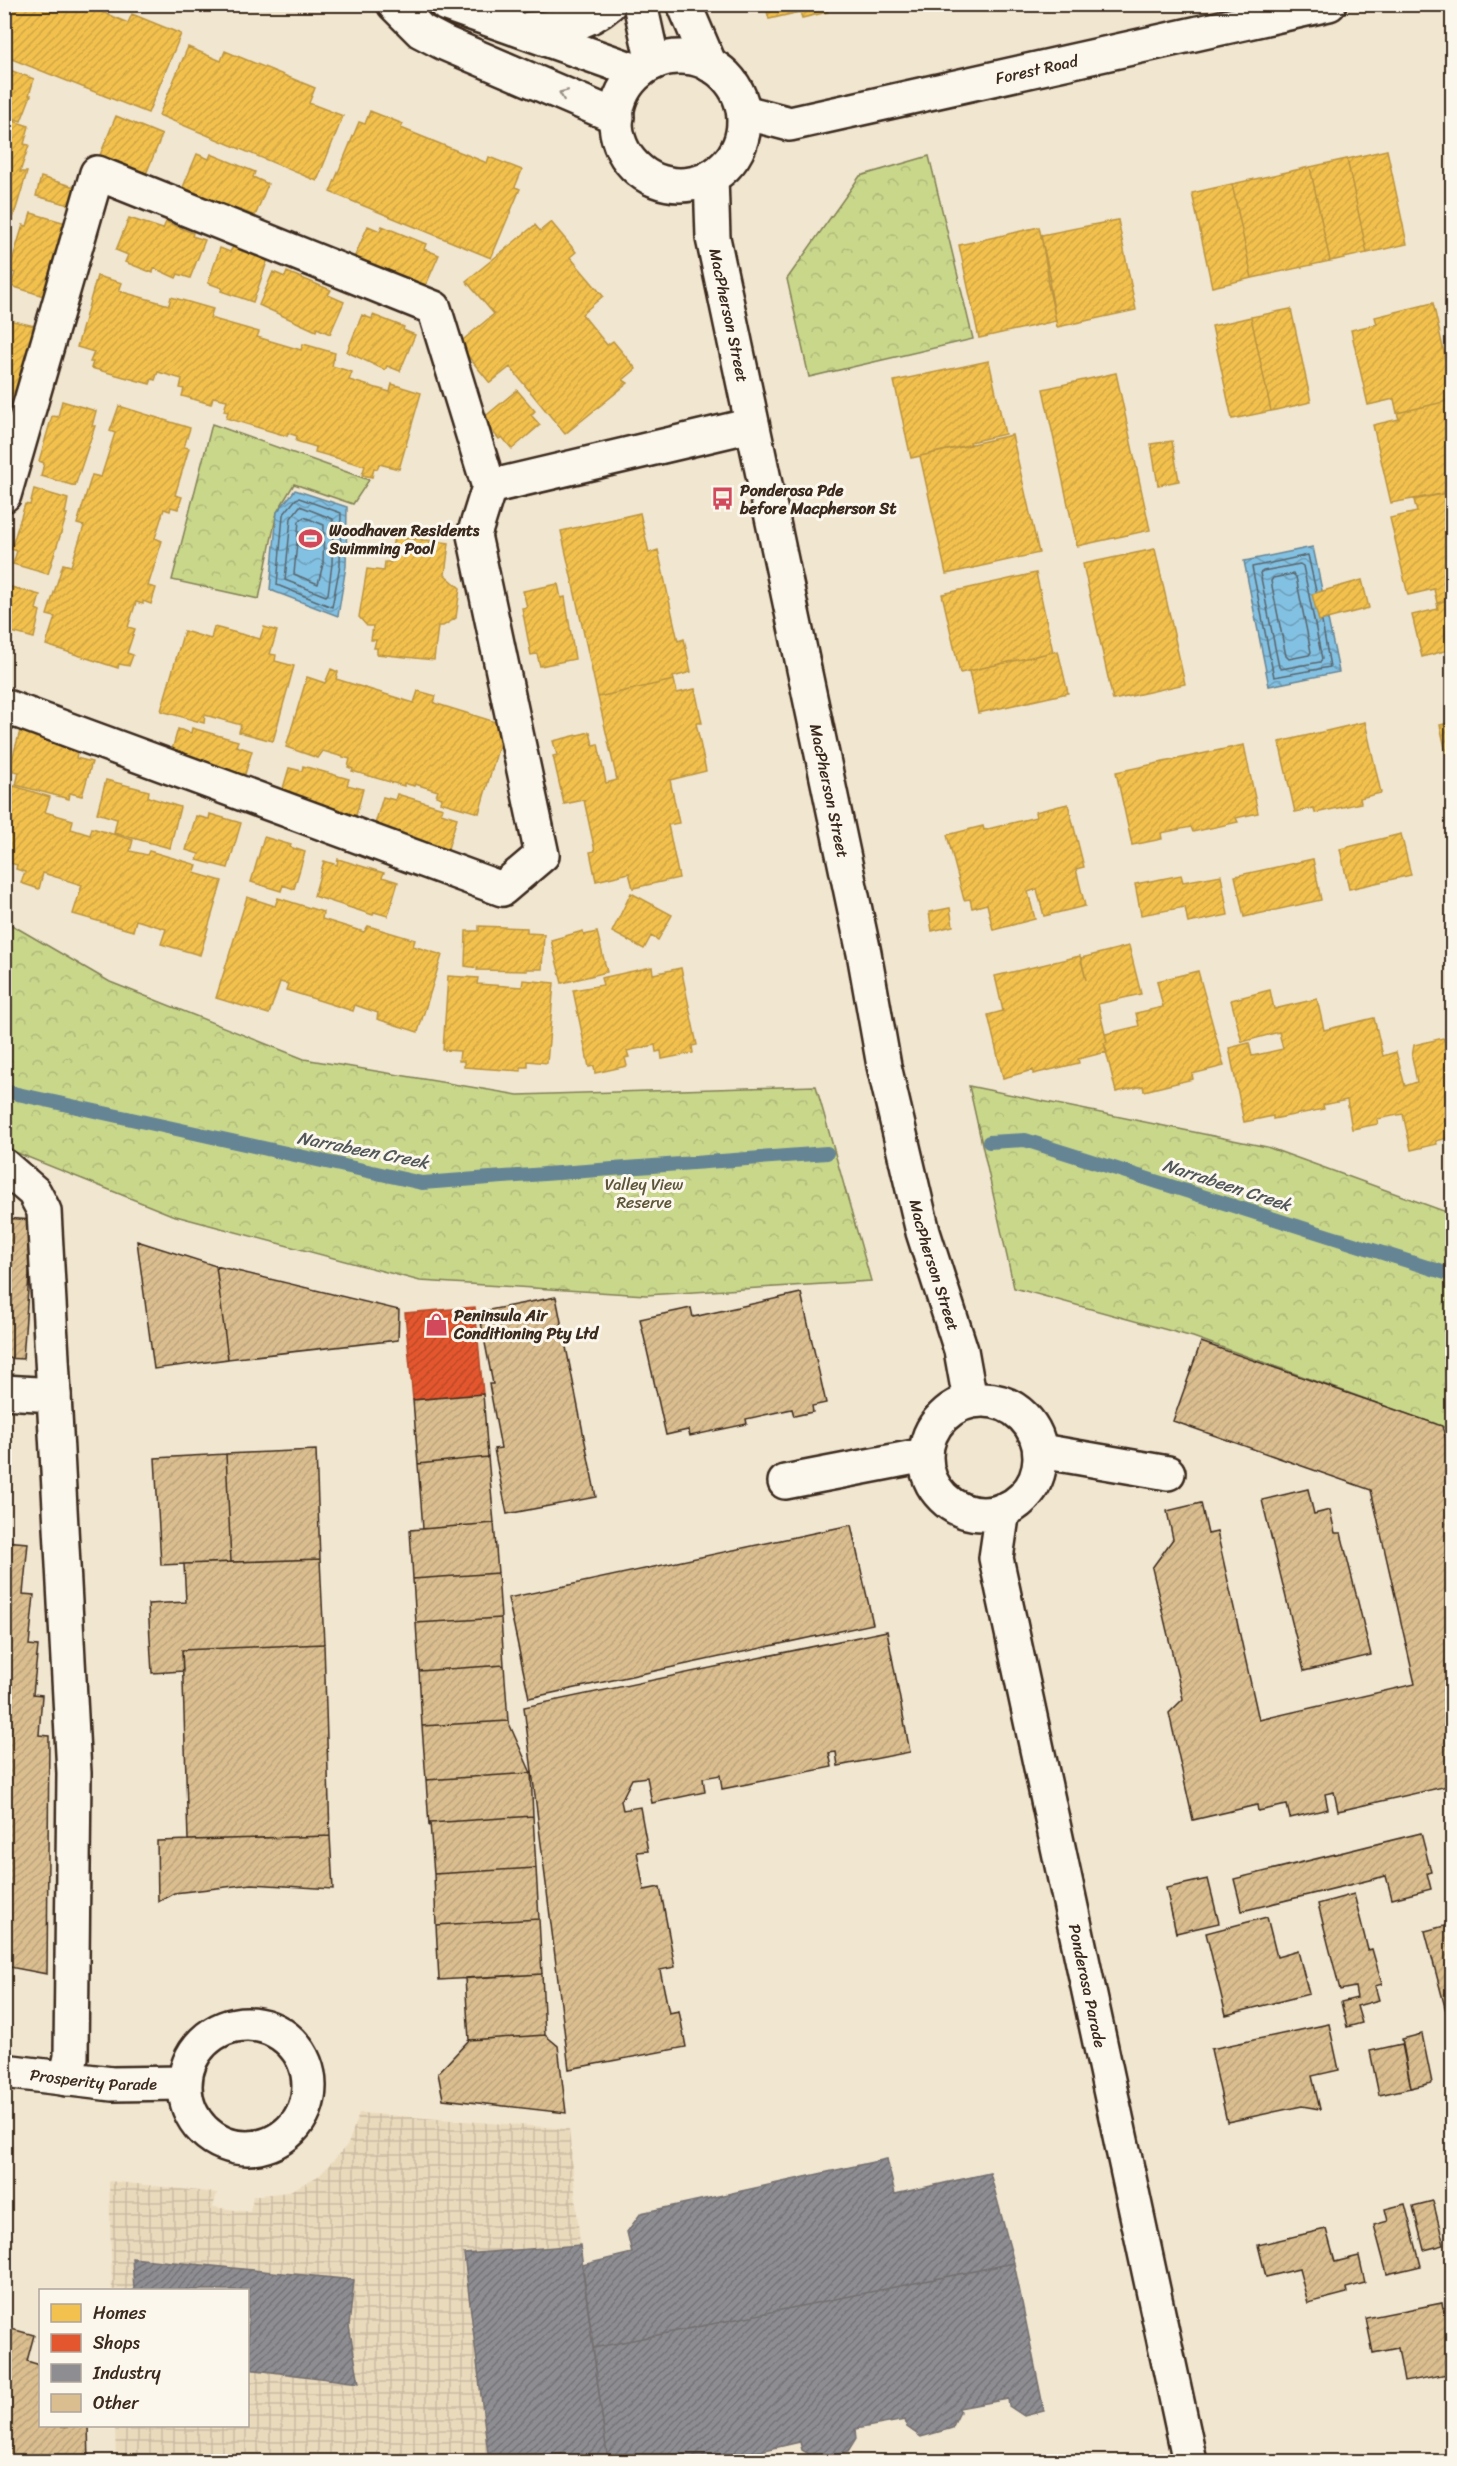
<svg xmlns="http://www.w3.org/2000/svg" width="1457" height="2466" font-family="Sriracha,sans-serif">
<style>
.industrial{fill:url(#industrial-grid)}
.park{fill:url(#park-crowns);stroke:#828054;stroke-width:1.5}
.water{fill:url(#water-waves);stroke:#668594;stroke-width:1.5}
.homes{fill:url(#homes-hatch);stroke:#bb9440;stroke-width:1.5}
.shops{fill:url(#shops-hatch);stroke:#b14a29;stroke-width:1.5}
.industry{fill:url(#industry-hatch);stroke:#746f6f;stroke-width:1.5}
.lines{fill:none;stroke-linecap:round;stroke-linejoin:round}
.shore{stroke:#58666d;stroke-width:1.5}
.stream{stroke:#668594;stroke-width:14}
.building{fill:url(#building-hatch);stroke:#3b2a1e;stroke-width:1.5}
.minor-casing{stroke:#3b2a1e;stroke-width:38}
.minor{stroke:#fbf7ec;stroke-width:33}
.oneway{stroke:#9b9085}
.labels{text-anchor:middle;stroke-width:6;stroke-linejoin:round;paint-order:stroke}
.street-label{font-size:16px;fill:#3b2a1e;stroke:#fbf7ec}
.poi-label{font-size:16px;font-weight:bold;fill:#3b2a1e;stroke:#fbf7ec;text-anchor:start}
.park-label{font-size:16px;fill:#5e5539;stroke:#fbf7ec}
.water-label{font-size:18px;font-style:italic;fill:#515759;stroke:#fbf7ec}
</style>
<defs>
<pattern id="industrial-grid" width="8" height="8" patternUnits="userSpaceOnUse" patternTransform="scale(1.5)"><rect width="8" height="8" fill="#eadabc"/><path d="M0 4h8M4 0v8" fill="none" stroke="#cabba1"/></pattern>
<pattern id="park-crowns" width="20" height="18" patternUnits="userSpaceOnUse" patternTransform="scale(1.5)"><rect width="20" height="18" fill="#c9d78b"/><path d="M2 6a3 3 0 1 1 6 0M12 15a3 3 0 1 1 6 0" fill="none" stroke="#aeb978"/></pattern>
<pattern id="water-waves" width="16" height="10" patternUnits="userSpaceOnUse" patternTransform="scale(1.5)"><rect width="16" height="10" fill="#83c1e3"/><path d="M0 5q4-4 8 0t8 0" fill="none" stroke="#6c9db7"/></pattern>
<pattern id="homes-hatch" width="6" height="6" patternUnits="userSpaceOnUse" patternTransform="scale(1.5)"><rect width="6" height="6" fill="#f2c14e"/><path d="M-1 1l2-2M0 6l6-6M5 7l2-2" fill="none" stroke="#d0a644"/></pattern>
<pattern id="shops-hatch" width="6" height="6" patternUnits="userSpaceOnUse" patternTransform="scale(1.5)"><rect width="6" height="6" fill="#e4572e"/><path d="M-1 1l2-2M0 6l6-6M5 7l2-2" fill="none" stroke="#ba4827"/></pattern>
<pattern id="industry-hatch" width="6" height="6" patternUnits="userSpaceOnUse" patternTransform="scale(1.5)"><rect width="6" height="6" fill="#8d8d92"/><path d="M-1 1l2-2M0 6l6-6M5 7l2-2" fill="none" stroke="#747377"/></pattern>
<pattern id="building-hatch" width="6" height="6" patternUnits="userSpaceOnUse" patternTransform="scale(1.5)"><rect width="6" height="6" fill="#dabe8f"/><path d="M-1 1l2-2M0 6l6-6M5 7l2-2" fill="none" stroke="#bca37b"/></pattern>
</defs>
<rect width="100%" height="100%" fill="#f1e6d0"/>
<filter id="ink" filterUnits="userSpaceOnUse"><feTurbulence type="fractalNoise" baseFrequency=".0167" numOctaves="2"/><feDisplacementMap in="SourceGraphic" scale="12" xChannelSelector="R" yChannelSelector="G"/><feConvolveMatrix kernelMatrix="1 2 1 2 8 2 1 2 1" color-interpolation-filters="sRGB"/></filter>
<g filter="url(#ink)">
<path class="industrial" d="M359 2113 569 2129 582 2265 608 2461H116L115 2426H248V2290H112L109 2181 217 2193 213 2207 250 2212 253 2196 288 2192 320 2175 348 2144Z"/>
<path class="park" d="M929 156 973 339 809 377 787 279 860 176Z
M212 424 369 480 353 504 294 484 277 512 259 599 172 580Z
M5 921 110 982 304 1059 518 1095 816 1086 871 1281 646 1295 420 1281 172 1215 5 1148Z
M969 1086 1267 1147 1452 1214V1430L1193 1337 1014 1288Z"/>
<path class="water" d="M295 490 347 507 346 566 338 616 270 590 277 512Z
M1313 547 1339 672 1269 686 1244 561Z"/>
<path class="homes" d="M4 4H83L128 23 132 14 181 34 148 113 4 56Z
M765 4H826L828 12 802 18 800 12 769 19Z
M188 47 221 61 225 51 315 88 309 103 343 116 317 181 159 115Z
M4 68 34 79 29 95H31L21 121 4 115Z
M370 111 403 124 401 128 487 163 489 157 522 170 515 187 520 189 491 258 330 192 359 122 365 124Z
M116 116 162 135 146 174 100 155Z
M4 118 29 126 24 144 29 145 20 172H27L12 222 6 220 4 224Z
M1387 150 1407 244 1367 253 1347 159Z
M197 154 209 159 211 154 255 172 253 177 268 184 255 216 241 210 240 213 183 187Z
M1347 159 1367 253 1330 261 1310 167Z
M1310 167 1330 261 1252 278 1232 184Z
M41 177 78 188 73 206 36 196Z
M1232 184 1252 278 1212 287 1192 193Z
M31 213 66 223 44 296 11 286 15 273 9 271 23 225 27 226Z
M129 218 163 229 166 222 193 233 192 236 205 240 190 278 178 274 176 278 154 268 153 273 125 262 128 255 116 250Z
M1118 220 1136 310 1057 327 1041 235Z
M551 222 576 252 570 257 603 296 582 314 607 345 613 341 636 369 623 380 628 383 565 434 510 367 490 383 458 344 494 314 466 281 535 225 540 231Z
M368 226 380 231 382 226 426 244 424 249 439 255 425 287 354 258Z
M1039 227 1051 280H1047L1056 321 979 338 959 245Z
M233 247 268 259 253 302 221 291 222 288 208 283 220 248 230 252Z
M273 272 285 277 287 272 331 290 328 295 344 302 330 334 317 328 316 331 259 305Z
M97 276 122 283 119 291 169 305 171 297 213 309 210 318 259 332 257 337 301 350 303 344 335 353 332 366 352 372 349 380 390 392 392 384 421 393 399 469 379 464 377 469 374 468 372 477 362 475 365 466 315 452 316 447 296 441 297 436 288 433 287 436 226 418 228 412 224 411 227 400 213 397 211 404 182 396 184 389 180 388 182 379 158 372 155 380 152 379 150 384 91 368 93 362H90L94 352 77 347Z
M1433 303 1452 388V400L1397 413 1394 399 1368 405 1351 330 1377 324 1375 317Z
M1291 309 1311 402 1271 411 1251 317Z
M362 315 372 319 373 315 404 327 403 330 415 335 400 371 387 366 385 370 347 352Z
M1251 317 1271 411 1232 419 1212 326Z
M4 319 35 326 28 355 21 403 4 399Z
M989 361 1005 434 970 442 971 445 911 458 894 381Z
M1116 373 1150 530 1077 546 1043 389Z
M517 390 535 411 531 415 540 425 512 449 502 437 499 439 482 419Z
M1452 400V492L1391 503 1373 425 1399 419 1397 413Z
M62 401 96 411 92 426H95L75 486 41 476 44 463 39 461 52 416 58 417Z
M119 406 190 428 184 447 189 448 175 495 182 497 178 509 171 507 170 511 164 509 155 538 162 541 148 586 156 588 151 604 143 601V604L136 602 128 627 135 629 127 653 133 655 129 666 119 664 118 668 46 645 55 617 47 615 63 564 71 566 84 526 77 524 92 475 101 477 115 433 110 431Z
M4 417 12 419 4 457Z
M1012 435 1039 553 946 574 920 456Z
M1172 441 1179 481 1158 485 1151 444Z
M34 489 68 499 65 514H67L48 574 13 564 17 551 11 549 25 504 30 505Z
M1452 492V599L1437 603 1434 589 1408 595 1390 518 1417 512 1414 500Z
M640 513 649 553 658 550 678 641 684 639 691 672 673 677 674 680 598 697 561 531Z
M394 536 449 543 445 575 460 588 456 618 443 626H438L434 660 377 654V648H374L376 640H371L373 626H367L359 617 367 569 384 571 385 562H390Z
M1155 549 1185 684 1113 700 1083 564Z
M1036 573 1053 652 960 673 942 594Z
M1362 580 1369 608 1319 621 1312 594Z
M558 584 561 598 565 597 575 659 540 666 537 654 531 655 522 608 527 607 523 591Z
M4 585 40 595 36 609 40 611 34 638 4 630Z
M1452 599V649L1422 657 1412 615 1438 609 1437 603Z
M214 627 260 639 264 627 277 631 270 654 276 655 275 661 294 666 273 741 239 732 241 725 205 715 204 723 161 711 184 631 211 639Z
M1058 651 1068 693 978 713 969 671Z
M331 669 338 672 336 679 414 703 418 691 436 696 434 703 505 725 479 813 440 802 442 798 436 796 438 791 415 784 414 786 404 783V786L352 771 353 769 348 767 350 759 323 751 318 758 286 747 307 677 325 683Z
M674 680 677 693 695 689 702 723H696L706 771 670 780 679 823 668 825 679 878 633 888 629 873 596 881 590 852 595 851 584 800 564 804 553 756 557 755 553 741 590 732 593 745 598 744 606 783 617 780 598 697Z
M1365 722 1381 793 1360 798 1361 803 1315 813 1314 808 1295 812 1279 742Z
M1452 722V780L1440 725Z
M192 728 238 741 236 746 252 751 242 784 168 764 178 729 191 733Z
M20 731 79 742 76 758 92 762 82 796 70 793 69 799 16 785 19 772 9 770Z
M1244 745 1258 813 1236 818 1238 822 1193 832 1191 827 1161 833 1162 839 1132 845 1116 772Z
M303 766 349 779 347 785 363 789 354 823 279 802 289 768 302 771Z
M106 780 149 791 148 797 180 807 170 848 114 833 117 819 97 813Z
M4 783 50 797 45 812 73 820 71 829 90 835 92 828 133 840 130 851 147 855 149 851 197 865 194 873 222 881 200 955 161 944 166 929 136 920 133 931 73 914 82 885 43 873 39 889 21 883 25 872 16 869 17 865 4 861Z
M397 794 443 808 441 813 457 818 447 852 373 831 383 797 395 800Z
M1068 804 1084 867 1076 869 1085 906 1044 916 1037 889 1028 892 1035 919 993 930 987 904 972 908 970 899 964 900 947 835 983 826 984 830 1036 817 1035 812Z
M210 814 241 823 228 868 197 860 199 854 186 850 196 816 209 819Z
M1401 834 1411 875 1349 889 1340 849Z
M264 837 291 845 290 847 305 852 294 889 283 885 281 891 251 882Z
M338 859 384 873 382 877 398 882 388 916 374 912 373 915 314 896 324 861 337 865Z
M1313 859 1321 900 1244 917 1235 876Z
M1181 875 1183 882 1221 875 1228 915 1188 923 1185 907 1141 915 1135 884Z
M631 893 672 915 658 940 651 936 644 949 612 932Z
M247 897 275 906 278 898 323 912 322 919 364 932 368 926 415 940 413 946 442 955 418 1032 377 1019 378 1013 355 1005 353 1011 286 990 288 984 280 982 269 1014 216 998Z
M950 908 953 926 932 931 929 912Z
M479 926 527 928V933L544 934 542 969H527V971L477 970 478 968 465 966 466 931H479Z
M583 931 584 935 597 932 607 972 562 983 551 940Z
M1129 946 1141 994 1098 1004 1107 1042 1104 1043 1107 1052 1078 1059 1079 1063 1033 1074V1070L1003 1078 988 1015 1003 1011 995 976 1080 956 1086 980 1081 958Z
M652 967 653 974 681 968 697 1045 692 1046 693 1053 662 1059 661 1051 656 1052 655 1045 627 1051 629 1057 625 1058 627 1066 595 1073 594 1066 589 1067 573 990 603 985 601 978Z
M1198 971 1224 1066 1192 1074 1193 1079 1144 1091 1143 1086 1116 1092 1104 1043 1107 1042 1105 1034 1139 1026 1136 1013 1163 1007 1157 981Z
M448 976 478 978 477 984 522 987 523 980 554 983 547 1063 528 1061V1067H521V1071L464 1067V1061H459L460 1051 443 1050Z
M1270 990 1274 1009 1317 999 1324 1030 1374 1018 1383 1056 1396 1052 1405 1086 1417 1082 1412 1057 1414 1045 1443 1038 1448 1044 1452 1065V1137L1436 1141 1437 1144 1411 1150 1403 1114 1377 1119 1378 1124 1352 1129 1347 1100 1323 1105 1324 1109 1273 1119V1116L1244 1122 1229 1048 1249 1043 1252 1056 1283 1049 1279 1032 1242 1042 1231 1000Z"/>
<path class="shops" d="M475 1307 483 1394 413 1400 405 1313Z"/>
<path class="industry" d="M887 2159 895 2194 990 2173 1014 2263 593 2348 582 2265 632 2253 627 2232 641 2213Z
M580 2245 608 2462H489L464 2254Z
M132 2258 354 2280 349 2326 359 2383 248 2369V2290H134Z
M1014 2263 1044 2411 1024 2416 1009 2406 1008 2399 959 2408 960 2412 952 2428 921 2437 907 2427 905 2420 855 2429 856 2439 848 2452 817 2459 802 2450 800 2442 752 2453 753 2462H608L593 2348Z"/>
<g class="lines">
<path class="shore" d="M299 498 341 513 340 565 332 607 277 585 283 515 296 499Z
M300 506 333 519 332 564 328 594 326 596 285 580 291 518Z
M304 517 324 525 323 564 318 584 294 574 299 521Z
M1300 564 1303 566 1322 659 1320 662 1281 669 1279 667 1260 573 1263 571Z
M1293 574 1296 577 1311 652 1309 655 1289 659 1286 656 1271 581 1273 578Z
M1316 591 1308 555 1252 567 1274 677 1330 667 1322 622"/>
<path class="stream" d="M4 1091 422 1183 827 1153
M989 1142 1025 1140 1452 1275"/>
</g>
<path class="building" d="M4 1218 33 1220 23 1359 4 1358Z
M137 1241 216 1266 228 1359 154 1369Z
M216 1266 399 1310 398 1340 228 1359Z
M801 1293 826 1403 812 1406 813 1412 794 1416 792 1409 746 1419 747 1424 690 1436 688 1430 666 1435 640 1319 691 1308 693 1317Z
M556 1297 596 1497 507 1514 494 1449 501 1448 489 1384H493L479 1312Z
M1201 1342 1442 1426 1452 1460V1785L1338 1811 1334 1792 1325 1794 1328 1809 1290 1818 1287 1805 1258 1811 1257 1805 1193 1820 1169 1713 1183 1699 1152 1568 1173 1539 1167 1511 1201 1503 1208 1534 1217 1532 1259 1720 1415 1684 1371 1490 1173 1421Z
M483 1394 488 1457 418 1464 413 1400Z
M316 1450 320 1559 231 1562 226 1454Z
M226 1454 231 1562 161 1565 155 1458Z
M488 1457 494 1523 423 1529 418 1464Z
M1308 1489 1314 1514 1330 1510 1335 1533H1341L1371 1655 1304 1671 1262 1500Z
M494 1523 498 1573 413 1579 410 1530Z
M851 1525 873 1624 529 1698 508 1598Z
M4 1541 28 1543 23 1594 34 1595 29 1645 38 1646 33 1694 42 1695 39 1735 49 1736 47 1974 4 1966Z
M320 1559 324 1644 182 1650 183 1671 152 1673 148 1604 186 1602 184 1564Z
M498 1573 501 1618 416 1623 413 1579Z
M501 1618 504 1665 419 1671 416 1623Z
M887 1631 910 1752 838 1766 836 1752 829 1753 832 1767 722 1789 720 1775 703 1778 705 1792 652 1803 647 1777 632 1779 621 1801 623 1810 640 1807 648 1851 637 1852 644 1890 660 1887 675 1967 660 1970 669 2013 679 2011 686 2047 569 2069 524 1707Z
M324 1644 330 1836 188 1840 182 1650Z
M504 1665 508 1721 422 1726 419 1671Z
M508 1721 531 1773 426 1780 422 1726Z
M531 1773 533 1816 430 1823 429 1826 426 1780Z
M533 1816 536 1868 434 1874 430 1823Z
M1421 1833 1431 1872 1427 1873 1431 1889 1392 1899 1386 1876 1242 1911 1234 1879Z
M330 1836 333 1889 252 1884 174 1893 158 1902 157 1841Z
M536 1868 539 1919 436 1925 434 1874Z
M1208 1879 1219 1923 1176 1933 1166 1888Z
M1354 1894 1368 1950 1372 1949 1382 1984 1375 1986 1379 2000 1357 2006 1362 2023 1347 2027 1341 2002 1357 1998 1355 1987 1340 1990 1318 1904Z
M1267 1917 1277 1957 1298 1951 1309 1994 1226 2015 1206 1933Z
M539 1919 542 1974 439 1980 436 1925Z
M1452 1924V2034L1425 1931Z
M542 1974 545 2035 469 2040 465 1978Z
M1329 2024 1339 2070 1312 2076 1320 2109 1302 2106 1227 2122 1211 2049Z
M1422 2034 1432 2083 1411 2088 1402 2039Z
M545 2035 558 2046 566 2113 443 2099 438 2073 469 2040Z
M1402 2044 1411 2088 1379 2095 1370 2051Z
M1433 2201 1444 2245 1424 2250 1413 2206Z
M1405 2204 1421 2266 1387 2274 1374 2225 1388 2221 1385 2209Z
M1326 2229 1335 2262 1359 2256 1365 2283 1346 2288 1347 2293 1308 2303 1299 2269 1266 2277 1258 2245Z
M1442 2303 1443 2308 1452 2307V2359L1445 2361 1448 2374 1404 2382 1398 2348 1373 2353 1366 2318Z
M4 2327 34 2335 27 2361 40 2365V2426H88L89 2462H4Z"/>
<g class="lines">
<defs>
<g id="minor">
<path d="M394 4 421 31 444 43 617 117"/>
<path d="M446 4 639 72"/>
<path d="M640 4 653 63"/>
<path d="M684 4 710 65"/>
<path d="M529 29C559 27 586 25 609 4"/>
<circle cx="680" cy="121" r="64"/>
<path id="s1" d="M744 112 790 124 1329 4"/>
<path id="s2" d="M711 177 713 238 864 953 884 1066 923 1232 961 1350 970 1400"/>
<path d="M489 487 752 425"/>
<path d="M4 495 97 173 434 308 489 487 474 535 542 855 502 889 4 706"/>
<path d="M4 1166 34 1192 44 1211 54 1395"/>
<path d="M4 1392 54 1395 74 1773 71 2057 66 2079"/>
<circle cx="983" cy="1457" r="57"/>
<path d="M1041 1451 1168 1473"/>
<path d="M785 1482 925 1455"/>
<path id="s3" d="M1003 1510 996 1558 1190 2462"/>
<circle cx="247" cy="2086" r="62"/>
<path id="s4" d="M4 2071 112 2084 184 2083"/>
</g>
</defs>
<use href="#minor" class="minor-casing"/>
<use href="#minor" class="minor"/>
</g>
<defs><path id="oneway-chevron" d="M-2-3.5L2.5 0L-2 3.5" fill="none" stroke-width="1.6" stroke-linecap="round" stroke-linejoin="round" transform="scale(1.5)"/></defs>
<use class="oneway" href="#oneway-chevron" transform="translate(563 94) rotate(-157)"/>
</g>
<defs>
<symbol id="bus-bare" viewBox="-9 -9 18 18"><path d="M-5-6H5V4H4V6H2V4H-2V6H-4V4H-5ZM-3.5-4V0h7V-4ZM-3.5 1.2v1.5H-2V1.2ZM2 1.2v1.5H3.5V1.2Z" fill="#d1495b" stroke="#fbf7ec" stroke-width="2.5" paint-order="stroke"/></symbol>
<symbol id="stadium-bare" viewBox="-9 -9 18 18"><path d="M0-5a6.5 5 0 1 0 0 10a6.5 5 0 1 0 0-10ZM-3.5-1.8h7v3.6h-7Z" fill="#d1495b" stroke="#fbf7ec" stroke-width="2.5" paint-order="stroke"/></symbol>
<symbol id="shop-bare" viewBox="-9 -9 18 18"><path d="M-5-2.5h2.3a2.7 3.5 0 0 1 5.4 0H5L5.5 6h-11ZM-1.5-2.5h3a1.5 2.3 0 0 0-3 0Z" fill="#d1495b" stroke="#fbf7ec" stroke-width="2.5" paint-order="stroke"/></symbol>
</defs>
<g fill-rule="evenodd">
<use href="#bus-bare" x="706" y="482" width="33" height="33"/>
<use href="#stadium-bare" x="294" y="522" width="33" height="33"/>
<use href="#shop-bare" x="420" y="1308" width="33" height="33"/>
</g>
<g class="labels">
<g class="street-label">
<text dy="6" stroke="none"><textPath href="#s1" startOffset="300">Forest Road</textPath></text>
<text dy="6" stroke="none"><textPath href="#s2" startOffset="140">MacPherson Street</textPath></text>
<text dy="6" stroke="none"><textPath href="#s2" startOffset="626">MacPherson Street</textPath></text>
<text dy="6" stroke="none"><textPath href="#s2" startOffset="1112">MacPherson Street</textPath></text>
<text dy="6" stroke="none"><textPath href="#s3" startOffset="486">Ponderosa Parade</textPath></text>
<text dy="6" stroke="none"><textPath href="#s4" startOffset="90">Prosperity Parade</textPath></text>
</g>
<g class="poi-label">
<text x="740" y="496">Ponderosa Pde<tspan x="740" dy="18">before Macpherson St</tspan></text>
<text x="329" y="536">Woodhaven Residents<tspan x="329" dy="18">Swimming Pool</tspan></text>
<text x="454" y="1321">Peninsula Air<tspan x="454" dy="18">Conditioning Pty Ltd</tspan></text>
</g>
<g class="park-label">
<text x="644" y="1190">Valley View<tspan x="644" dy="18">Reserve</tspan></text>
</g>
<g class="water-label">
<text transform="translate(363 1150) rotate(11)" y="6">Narrabeen Creek</text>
<text transform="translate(1227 1185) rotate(18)" y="6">Narrabeen Creek</text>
</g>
</g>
<rect width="1457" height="2466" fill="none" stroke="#fbf7ec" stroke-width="24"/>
<rect x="12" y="12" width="1433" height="2442" fill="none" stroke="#3b2a1e" stroke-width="2" filter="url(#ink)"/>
<rect x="39" y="2289" width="210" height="138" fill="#fbf7ec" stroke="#aea59a" stroke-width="1.5"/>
<rect x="51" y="2304" width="30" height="18" fill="#f2c14e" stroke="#aea59a" stroke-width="1.5"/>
<text x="93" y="2319" font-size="18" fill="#3b2a1e">Homes</text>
<rect x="51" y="2334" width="30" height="18" fill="#e4572e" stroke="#aea59a" stroke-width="1.5"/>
<text x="93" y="2349" font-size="18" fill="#3b2a1e">Shops</text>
<rect x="51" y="2364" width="30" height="18" fill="#8d8d92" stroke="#aea59a" stroke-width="1.5"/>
<text x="93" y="2379" font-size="18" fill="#3b2a1e">Industry</text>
<rect x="51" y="2394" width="30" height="18" fill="#dabe8f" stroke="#aea59a" stroke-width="1.5"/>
<text x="93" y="2409" font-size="18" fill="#3b2a1e">Other</text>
</svg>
